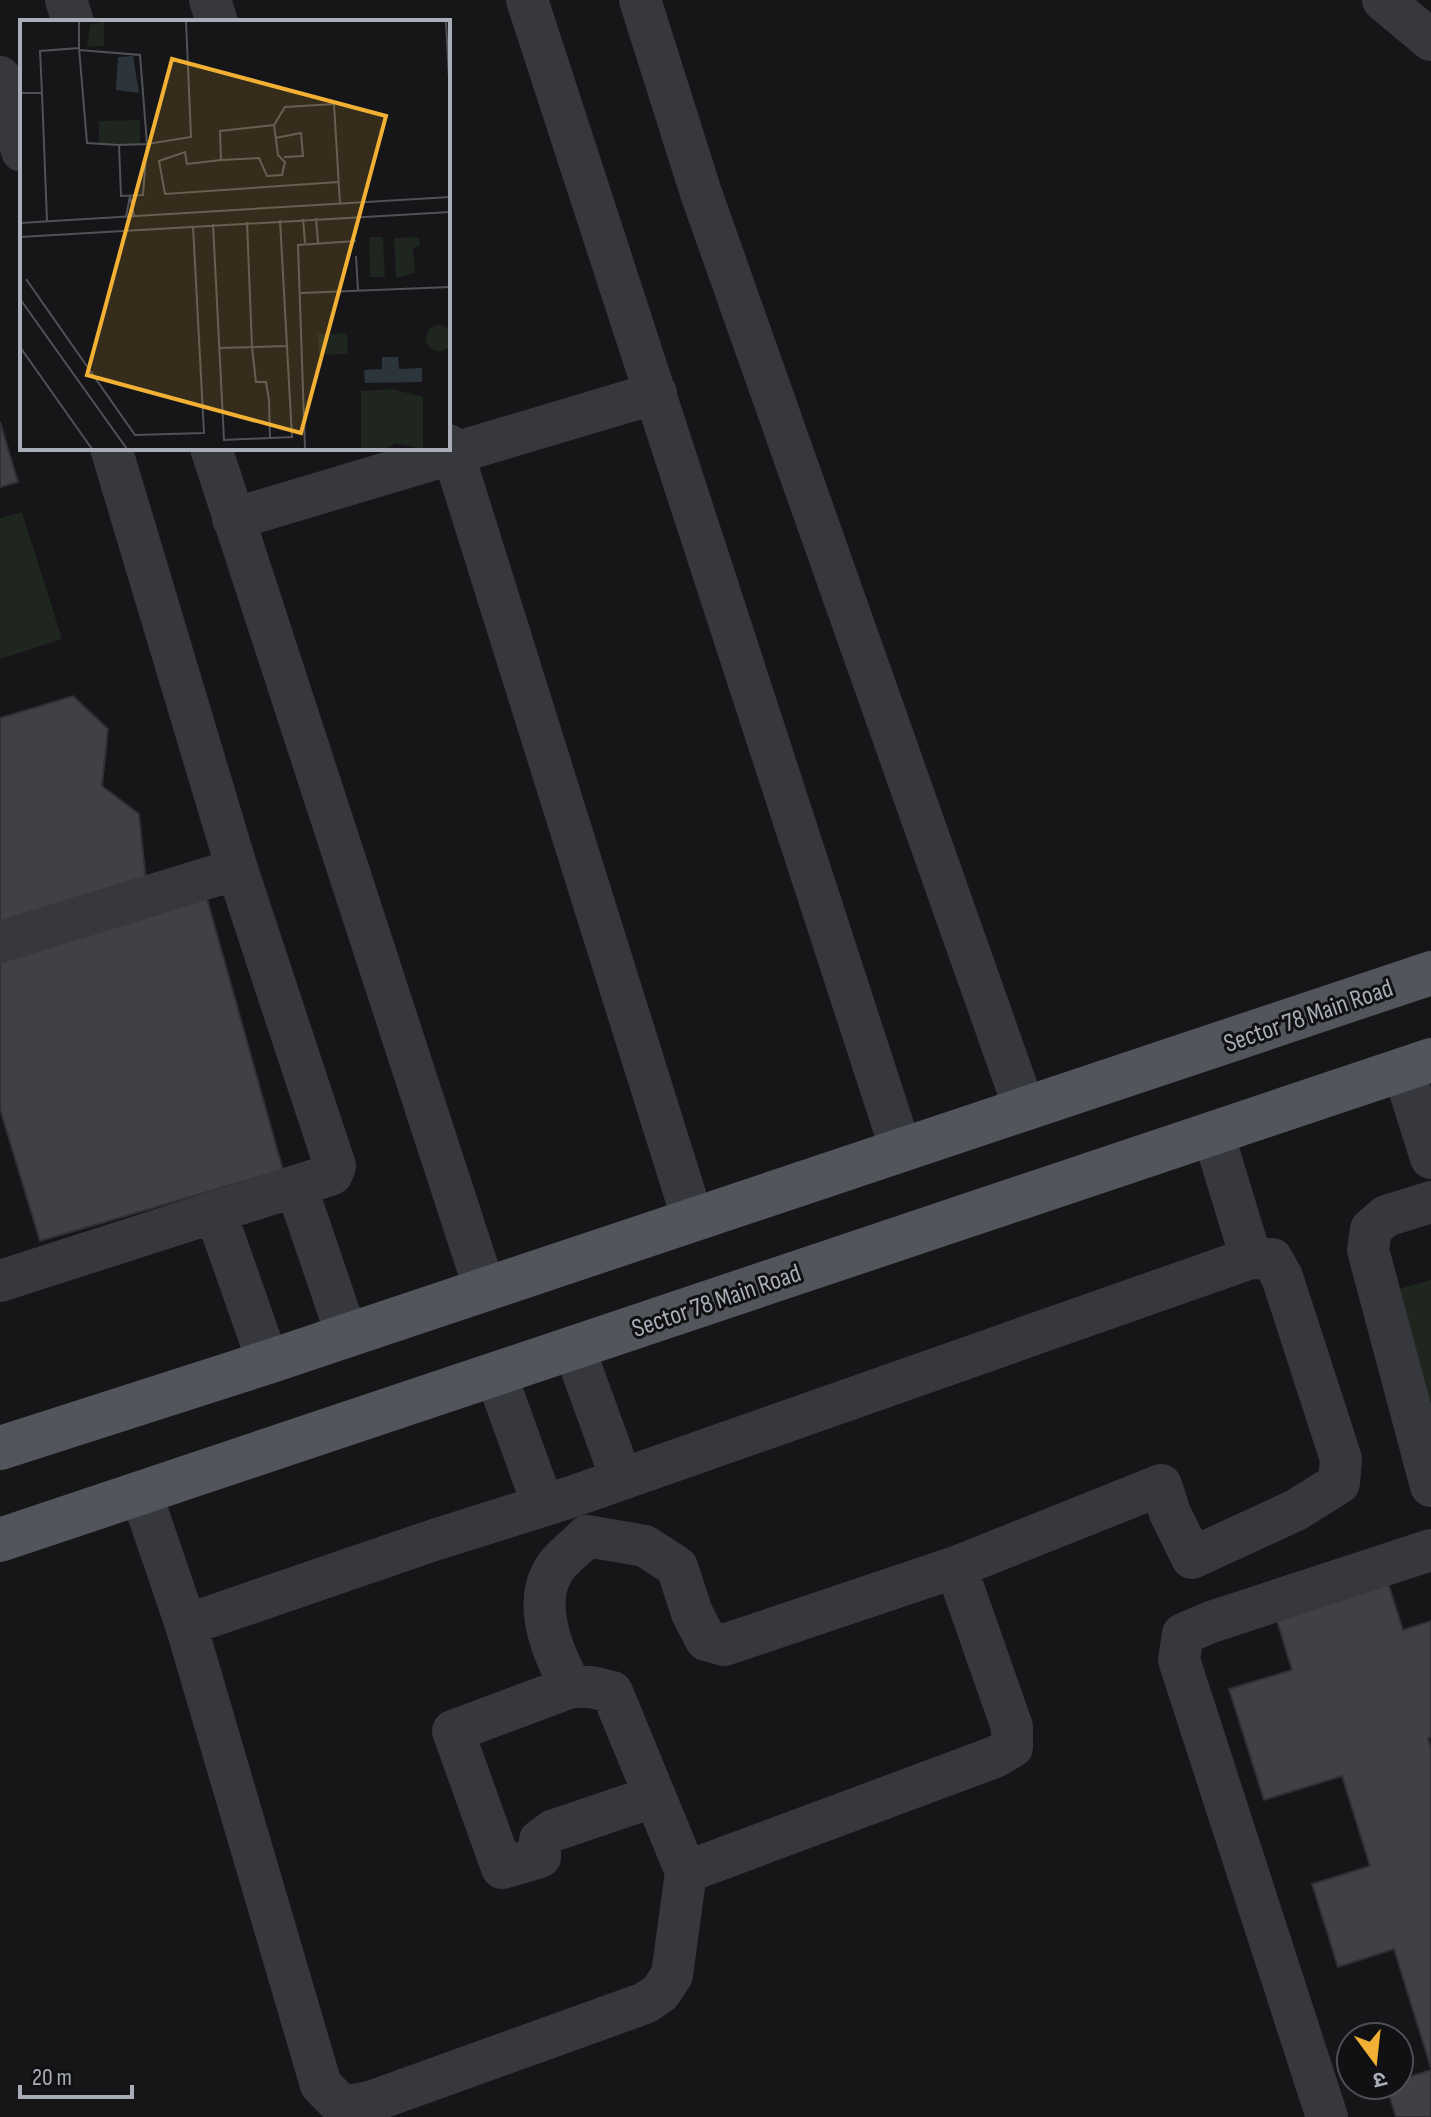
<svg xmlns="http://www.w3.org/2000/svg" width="1431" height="2117" font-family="'Sofia Sans Condensed','Noto Sans Devanagari',sans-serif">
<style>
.green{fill:#1e261f}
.building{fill:#404145;stroke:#303034;stroke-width:2}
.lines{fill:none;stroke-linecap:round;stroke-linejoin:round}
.minor{stroke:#37383d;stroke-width:42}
.major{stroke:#53555c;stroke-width:44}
.labels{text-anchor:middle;stroke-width:6;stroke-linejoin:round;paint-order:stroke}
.street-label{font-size:26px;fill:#a8adb8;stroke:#111113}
.inset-road{fill:none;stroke:#505258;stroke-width:2}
.view{fill:#f2b134;fill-opacity:0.15;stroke:#f2b134;stroke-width:4}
.inset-edge{fill:none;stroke:#a8adb8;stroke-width:4}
</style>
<rect width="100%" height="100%" fill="#161618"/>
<path class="green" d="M22 512 62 639 0 659V518Z
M1431 1280V1425L1395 1290Z"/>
<path class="building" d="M0 422 18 482 0 487Z
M73 696 108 729 102 786 139 814 147 890 0 936V718Z
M204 888 283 1170 40 1241 0 1109V951Z
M1386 1576 1403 1630 1431 1621V1737L1428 1738 1431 1749V2068L1394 1949 1338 1967 1312 1884 1370 1866 1342 1776 1264 1800 1229 1689 1292 1670 1274 1611Z
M1431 2070V2117H1396L1386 2085H1399V2080Z"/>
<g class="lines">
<path class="minor" d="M66 0 73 22
M210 0 217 22
M527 0 901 1150
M640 0 701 193 1025 1110
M1383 0 1431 40
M0 77 22 151
M448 445 453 453 693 1220
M211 448 485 1290
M233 519 656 393
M0 942 237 869
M1403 1069 1431 1158
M1213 1133 1251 1258
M296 1186 347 1336
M1431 1202 1386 1216 1371 1229 1368 1250 1431 1486
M215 1211 268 1362
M0 1281 327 1176 332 1174 335 1166 237 869 111 448
M574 1348 621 1478
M496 1375 543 1505
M141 1493 186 1625 321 2085 343 2107 370 2102 645 2003 660 1993 672 1975 686 1872 995 1757 1012 1747V1727L956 1567 1161 1485 1170 1513 1192 1558 1296 1510 1339 1483 1341 1459 1282 1277 1272 1259 1251 1258 574 1496 434 1540 186 1625
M571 1687C554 1655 533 1608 552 1573 559 1559 577 1547 587 1536L645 1546 677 1567 692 1613 706 1640 724 1645 956 1567
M655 1796 552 1831 540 1840V1857L502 1868 453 1731 571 1687H591L612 1692 686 1872
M1327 2117 1179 1660 1183 1634 1211 1622 1431 1550"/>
<path class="major" d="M0 1448 268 1362 1431 973
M0 1540 1431 1060"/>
</g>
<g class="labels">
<g class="street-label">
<text transform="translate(1308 1015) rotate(-19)" y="9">Sector 78 Main Road</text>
<text transform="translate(716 1300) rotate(-19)" y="9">Sector 78 Main Road</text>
</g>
</g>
<g transform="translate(20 20)">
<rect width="430" height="430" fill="#161618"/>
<path d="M84 2V26L67 27 70 5ZM120 100V125H79V101ZM349 217H363L365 257H350ZM399 217 400 226 393 228 395 253 376 258 374 218ZM406 318a13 13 0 1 1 26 0a13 13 0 1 1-26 0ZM327 313 328 334 299 335 298 314ZM372 369 403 377V429L375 423 366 429H341V371Z" fill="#1e261f"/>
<path d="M113 36 119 73 96 70 98 37ZM362 337H378L379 349 402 348V362L345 363 344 350 362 349Z" fill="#2c353c"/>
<path class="inset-road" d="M426 1 430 77M59 28 67 123 99 125M59 30 120 35 127 124 99 125 101 176 123 175 127 124 171 117 166 1M0 73H22L27 201M22 73 20 31 59 28V1M255 118 281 113 283 136 264 137M201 140 239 138 247 156 262 155 265 142 258 135 254 105M319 162 145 174 139 141 165 132 167 144 201 140 200 111 254 105 265 87 314 84 320 184M106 197 110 176 114 196M296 198 298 223M283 199 285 223M227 202 232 327 236 362H246L249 380 250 418M0 203 430 177M193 204 204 420 250 418 272 417 260 200M0 217 430 192M336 236 338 271M6 259 115 415 184 413 173 206M281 273 430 267M0 279 107 429M0 327 72 429M199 328 267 326M203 429H259M285 429 278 225 336 221"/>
<path class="view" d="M152 39 366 96 281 413 67 355Z"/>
<rect width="430" height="430" class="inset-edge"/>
</g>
<g transform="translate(1375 2061) rotate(165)"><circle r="38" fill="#111113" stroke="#4d4f55" stroke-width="2"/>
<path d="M0-6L14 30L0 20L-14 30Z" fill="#f2b134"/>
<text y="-12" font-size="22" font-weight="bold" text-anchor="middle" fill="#a8adb8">उ</text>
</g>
<path d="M20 2085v12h112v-12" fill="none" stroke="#a8adb8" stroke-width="4"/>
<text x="32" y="2085" font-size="24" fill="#a8adb8" stroke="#111113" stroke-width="6" paint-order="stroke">20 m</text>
</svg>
